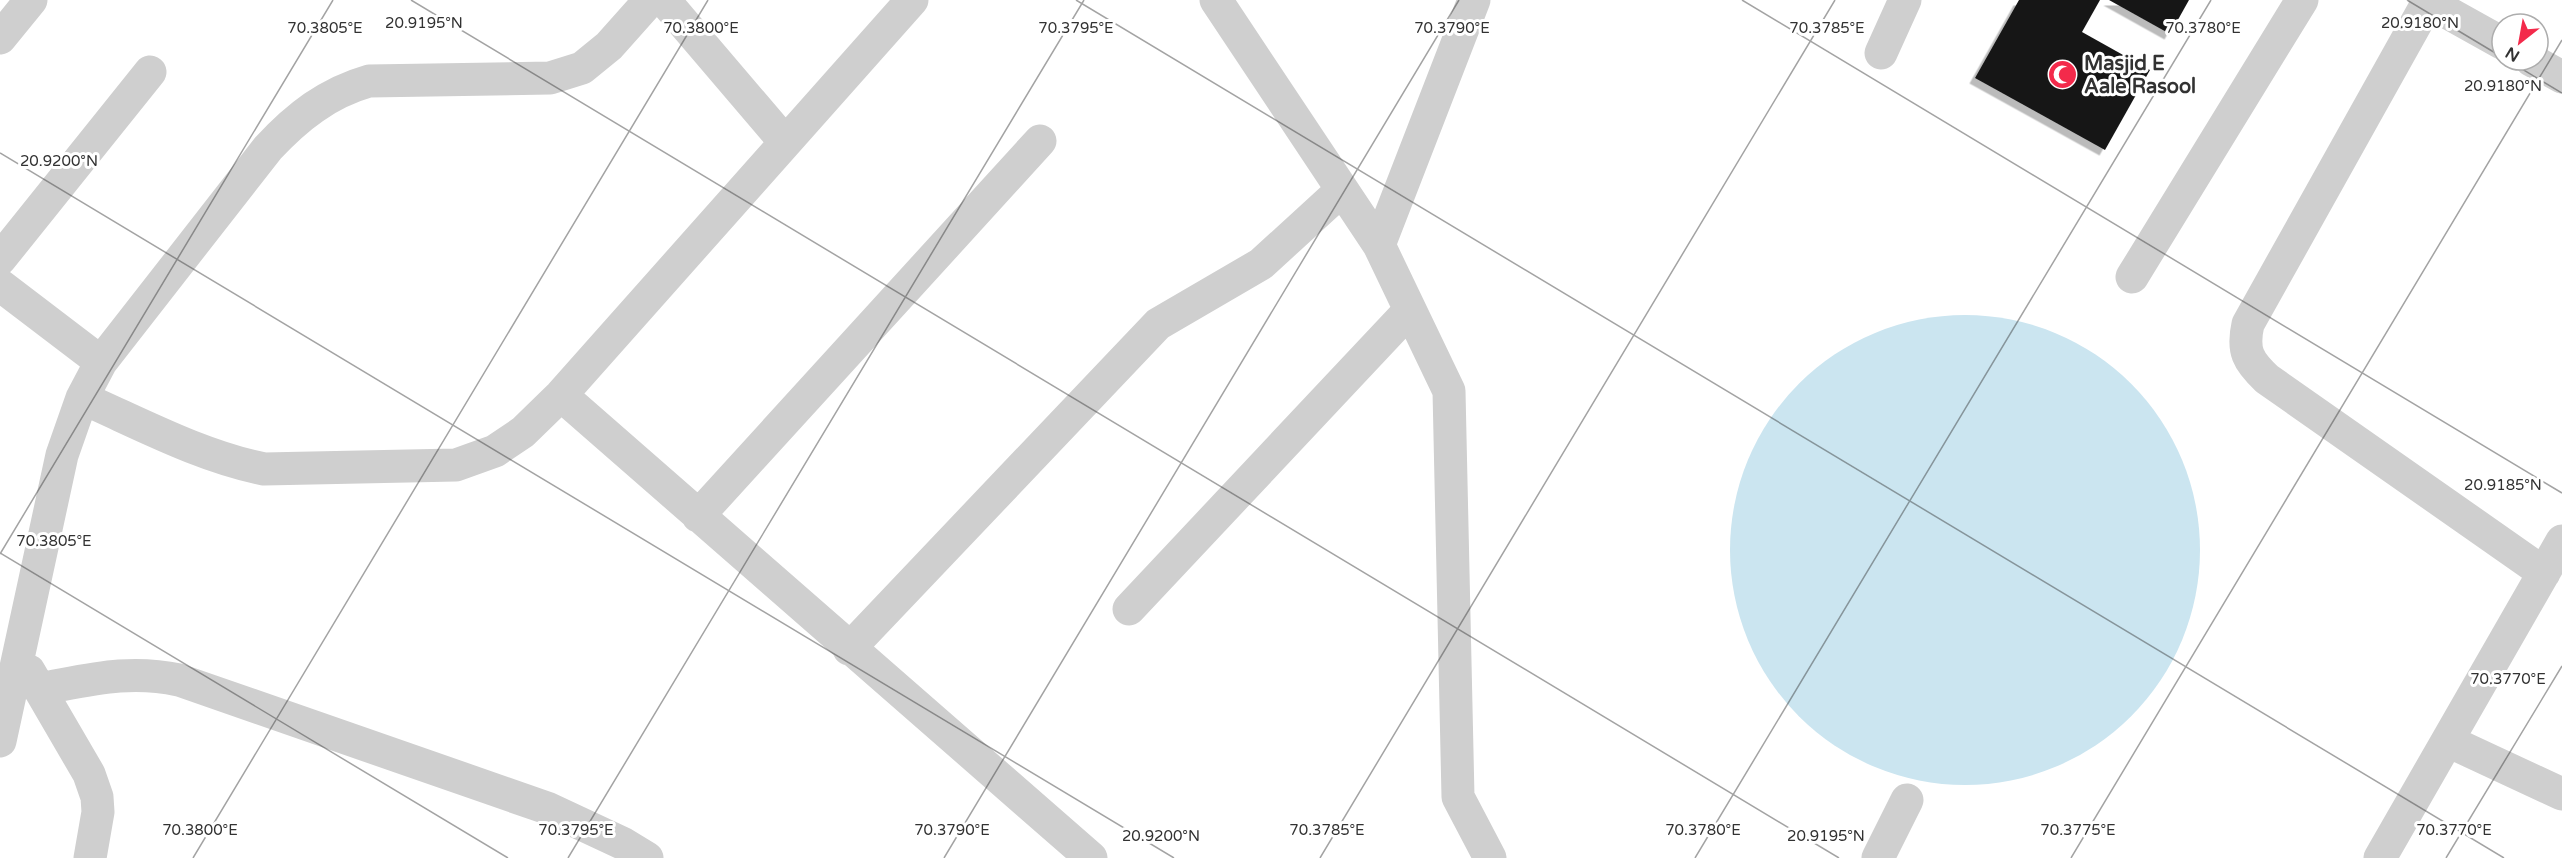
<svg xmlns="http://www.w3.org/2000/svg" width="2562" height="858" font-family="'Varela Round',sans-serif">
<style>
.water{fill:#cbe5f0}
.building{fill:#191919;filter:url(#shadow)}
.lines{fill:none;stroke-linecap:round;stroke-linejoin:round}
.minor{stroke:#cfcfcf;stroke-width:33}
.ticks{fill:none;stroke:#323232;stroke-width:1.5;stroke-opacity:0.45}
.labels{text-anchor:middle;stroke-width:6;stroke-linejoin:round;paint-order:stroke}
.poi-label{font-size:20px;font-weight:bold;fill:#323232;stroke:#fff;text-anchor:start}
.ticks-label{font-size:15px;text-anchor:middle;fill:#323232;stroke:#fff;stroke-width:6;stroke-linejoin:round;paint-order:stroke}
</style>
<defs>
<filter id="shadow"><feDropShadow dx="-5.5" dy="5.5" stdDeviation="0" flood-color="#0004"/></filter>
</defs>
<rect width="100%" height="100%" fill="#fff"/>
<path class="water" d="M1730 550a235 235 0 1 1 470 0a235 235 0 1 1-470 0Z"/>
<path class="building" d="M2019 0H2100L2082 32 2150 70 2105 150 1975 78Z
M2109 0H2189L2170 34Z"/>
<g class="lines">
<path class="minor" d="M664 0 785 142
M1216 0 1379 245 1449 391 1458 797 1490 858
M2425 0 2502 43
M2428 2 2248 324C2242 351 2248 361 2267 379L2544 573
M0 38 31 0
M1881 53 1905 0
M2531 60 2562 77
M1379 245 1474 0
M0 259 150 72
M2132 277 2302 0
M0 285 101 362
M561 395 1091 858
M82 398C141 424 200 456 264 469L456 465 495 451 523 432 561 395 912 0
M698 516 1040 141
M1129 609 1410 310
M849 649 1158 324 1261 264 1342 190
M29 671 89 774 97 797 98 812 90 858
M39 689C90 680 128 669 179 680L547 808 624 844 647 858
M0 741 62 455 82 398 101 362 268 148C297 117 327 93 369 81L550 78 582 68 609 46 650 0
M2448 741 2562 794
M1878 858 1907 800
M2380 858 2562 541"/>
</g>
<path class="ticks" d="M411 0 1839 858M1076 0 2504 858M1742 0 2562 493M2407 0 2502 57M2507 60 2562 93M0 153 1174 858M0 553 508 858M0 554 333 0M193 858 708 0M568 858 1084 0M944 858 1459 0M1320 858 1835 0M1695 858 2211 0M2071 858 2562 40M2446 858 2562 666"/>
<defs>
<symbol id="mosque-disc" viewBox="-11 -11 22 22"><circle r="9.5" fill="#f32a4b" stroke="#fff"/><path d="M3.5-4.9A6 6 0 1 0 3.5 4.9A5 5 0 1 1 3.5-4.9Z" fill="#fff"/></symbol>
</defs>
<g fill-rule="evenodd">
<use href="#mosque-disc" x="2046" y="58" width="33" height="33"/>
</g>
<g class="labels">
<g class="poi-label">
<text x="2084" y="70">Masjid E<tspan x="2084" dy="23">Aale Rasool</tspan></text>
</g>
</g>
<g class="ticks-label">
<text x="424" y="28">20.9195°N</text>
<text x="2420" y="28">20.9180°N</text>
<text x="325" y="33">70.3805°E</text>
<text x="701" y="33">70.3800°E</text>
<text x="1076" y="33">70.3795°E</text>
<text x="1452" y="33">70.3790°E</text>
<text x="1827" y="33">70.3785°E</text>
<text x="2203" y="33">70.3780°E</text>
<text x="2503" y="91">20.9180°N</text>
<text x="59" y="166">20.9200°N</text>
<text x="2503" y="490">20.9185°N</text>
<text x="54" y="546">70.3805°E</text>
<text x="2508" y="684">70.3770°E</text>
<text x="200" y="835">70.3800°E</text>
<text x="576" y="835">70.3795°E</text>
<text x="952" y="835">70.3790°E</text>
<text x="1327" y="835">70.3785°E</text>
<text x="1703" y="835">70.3780°E</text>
<text x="2078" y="835">70.3775°E</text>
<text x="2454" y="835">70.3770°E</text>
<text x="1161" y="841">20.9200°N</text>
<text x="1826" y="841">20.9195°N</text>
</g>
<g transform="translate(2520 42) rotate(211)"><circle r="28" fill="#ffffff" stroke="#adadad" stroke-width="1.5"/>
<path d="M0-4.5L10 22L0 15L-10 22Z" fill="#f32a4b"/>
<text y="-9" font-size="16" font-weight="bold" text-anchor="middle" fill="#323232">N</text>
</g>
</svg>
